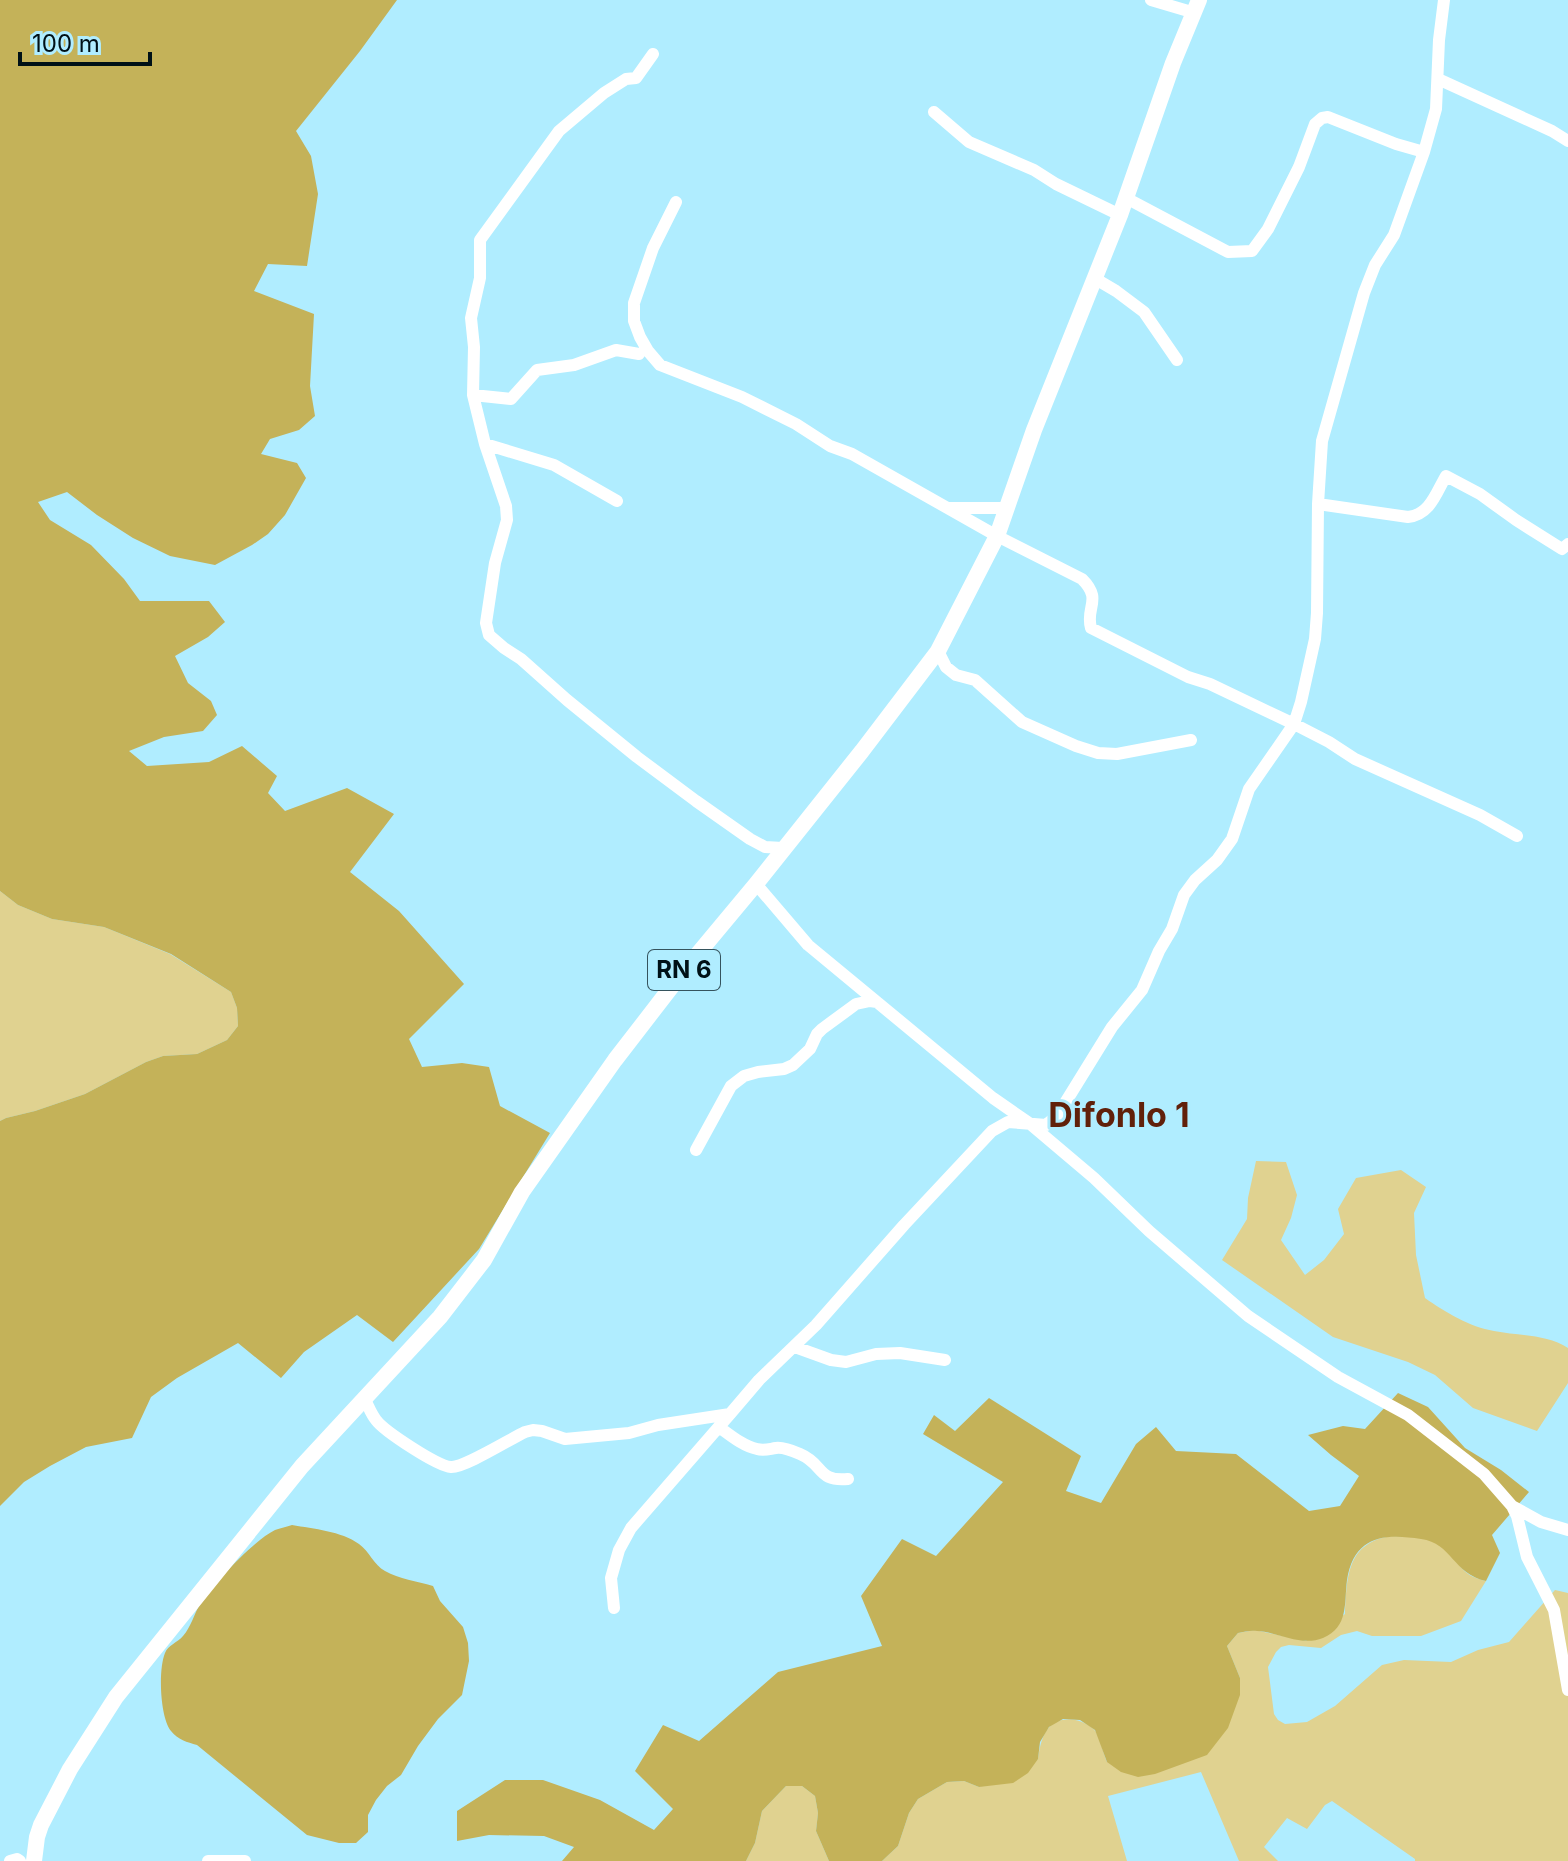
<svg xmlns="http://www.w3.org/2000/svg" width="1568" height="1861" font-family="Inter,sans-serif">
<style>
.green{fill:#e0d290}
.forest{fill:#c4b259}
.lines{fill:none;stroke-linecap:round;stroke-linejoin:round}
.minor{stroke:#fff;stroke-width:12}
.major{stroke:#fff;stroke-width:16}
.labels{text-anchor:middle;stroke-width:6;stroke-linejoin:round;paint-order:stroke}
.shield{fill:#b0edff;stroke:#35535d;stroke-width:2}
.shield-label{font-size:24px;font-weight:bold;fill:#001117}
.district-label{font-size:34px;font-weight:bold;fill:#61200a;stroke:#b0edff}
</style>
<rect width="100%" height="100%" fill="#b0edff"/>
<path class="green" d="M0 891 18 905 52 919 104 927 170 954 231 992 237 1008 238 1026 227 1040 197 1054 163 1056 146 1062 85 1094 35 1111 6 1118 0 1121Z
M1256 1161 1286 1162 1297 1195 1291 1218 1281 1240 1305 1275 1324 1260 1344 1234 1338 1209 1356 1178 1401 1170 1426 1187 1414 1213 1416 1255 1425 1298C1445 1312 1470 1327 1494 1331 1519 1336 1546 1334 1568 1348V1383L1537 1431 1473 1408 1435 1375 1408 1362 1333 1337 1222 1260 1247 1219 1248 1198Z
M1392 1536C1408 1537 1429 1536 1442 1546 1460 1560 1458 1575 1486 1581L1461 1621 1421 1636H1372L1357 1631 1341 1635 1321 1648 1289 1645 1281 1647 1276 1652 1268 1667 1274 1714 1278 1720 1285 1724 1307 1722 1335 1706 1382 1665 1404 1660 1451 1662 1478 1650 1509 1642 1555 1590 1568 1593V1861H1415V1859L1332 1801 1325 1805 1307 1829 1287 1818 1264 1847 1278 1861H1239L1201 1772 1108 1796 1127 1861H882L898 1846 909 1813 918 1799 947 1782 964 1781 979 1787 1038 1759C1041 1737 1047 1716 1075 1720 1082 1721 1092 1726 1096 1732 1101 1741 1103 1753 1107 1762L1240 1678 1227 1646 1238 1633 1255 1630 1306 1641 1345 1614C1347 1576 1347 1542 1392 1536Z
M786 1786H802L815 1796 818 1813 816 1831 829 1861H746L755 1843 762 1811Z"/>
<path class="forest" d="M0 0H397L360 51 296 131 311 156 318 194 307 266 268 264 254 291 314 314 310 386 315 416 299 430 270 439 261 454 297 463 306 478 285 515 268 534 252 545 215 565 170 556 133 538 97 515 67 492 38 502 50 520 91 545 124 579 140 601H209L225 622 208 637 175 656 188 683 211 701 217 715 203 731 164 737 129 751 147 766 209 762 242 746 277 776 268 793 285 811 347 788 394 814 350 872 399 911 464 984 409 1039 422 1067 462 1063 489 1067 500 1106 550 1133 479 1249 393 1342 357 1315 304 1352 281 1378 238 1343 177 1378 151 1397 132 1438 86 1447 50 1466 24 1482 0 1506V1121L6 1118 35 1111 85 1094 146 1062 163 1056 197 1054 227 1040 238 1026 237 1008 231 992 171 954 104 927 52 919 18 905 0 891Z
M1398 1393 1428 1407 1465 1448 1501 1470 1529 1492 1492 1535 1500 1553 1486 1581C1453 1574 1452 1543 1421 1539 1384 1533 1354 1536 1347 1580 1344 1603 1349 1627 1323 1638 1301 1647 1278 1632 1257 1631 1251 1630 1244 1632 1238 1633L1227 1646 1240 1678V1695L1228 1728 1207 1755 1155 1774 1138 1777 1121 1772 1107 1762 1095 1730 1080 1720 1063 1719 1049 1727 1040 1742 1038 1759 1028 1773 1013 1783 979 1787 964 1781 947 1782 918 1799 909 1813 898 1846 882 1861H829L816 1831 818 1813 815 1796 802 1786H786L762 1811 755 1843 746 1861H562L574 1847 544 1836 489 1835 457 1841V1811L505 1780H543L600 1800 654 1830 673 1809 635 1771 663 1725 699 1741 778 1672 882 1646 861 1596 902 1539 936 1556 1003 1482 923 1434 934 1415 955 1431 989 1398 1081 1456 1066 1491 1101 1503 1136 1444 1156 1427 1176 1451 1236 1454 1309 1511 1340 1506 1359 1476 1331 1455 1308 1435 1343 1426 1365 1429Z
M292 1525C314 1529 341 1531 359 1544 369 1551 374 1565 385 1571 399 1579 417 1581 433 1586L440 1601 463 1627 468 1643 469 1661 462 1695 438 1719 418 1746 401 1775 387 1786 376 1800 368 1815V1832L356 1843H339L307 1835 197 1745C187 1742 178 1740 171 1731 160 1717 158 1670 165 1653 168 1645 177 1643 183 1636 191 1627 194 1614 200 1604 214 1583 253 1541 275 1530 280 1528 287 1527 292 1525Z"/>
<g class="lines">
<path class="minor" d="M1151 0 1195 13
M1438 79 1552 131 1568 141
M934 112 969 142 1034 170 1056 184 1120 215
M1126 198 1228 252 1252 251 1268 229 1299 167 1315 124 1322 118 1328 117 1396 144 1424 152
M676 202 653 248 634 303V321L640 337 648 351 660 365 742 397 796 424 830 446 852 454 997 536 1082 579C1103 600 1085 607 1091 628L1188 677 1210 684 1294 724 1329 742 1355 759 1480 815 1517 836
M1094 278 1116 291 1144 312 1177 360
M473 395 474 347 471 318 480 278V240L559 131 604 93 626 79 636 78 653 54
M485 444 473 395 511 399 537 370 574 365 616 350 639 354
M617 501 554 465 485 444 506 506 507 520 495 563 486 623 489 635 504 648 521 659 567 700 637 757 696 801 750 839 765 847 783 848
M1318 504 1408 517C1430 515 1436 493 1446 476L1480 494 1516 520 1562 549 1568 544
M950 508H1008
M938 651 946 667 956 675 975 680 1022 722 1076 746 1098 753 1117 754 1191 740
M756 884 808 945 993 1098 1029 1123 1094 1178 1149 1231 1248 1316 1338 1377 1408 1415 1484 1474 1512 1506 1541 1522 1568 1530
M696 1150 731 1086 744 1076 758 1072 784 1069 793 1065 810 1049 817 1034 822 1029 856 1004 870 1001 877 1002
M795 1347 831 1360 846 1362 876 1354 900 1353 945 1360
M364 1398C368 1405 371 1414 376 1420 384 1431 437 1466 451 1467 464 1468 510 1439 525 1432L533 1430 542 1431 565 1439 629 1433 658 1425 730 1414 759 1380 816 1325 904 1225 992 1131 1008 1122 1046 1125 1057 1116 1112 1027 1142 990 1159 951 1172 929 1184 895 1195 880 1217 860 1232 839 1249 789 1294 724 1301 702 1315 639 1317 613 1318 504 1322 441 1364 293 1375 265 1394 235 1424 152 1436 109 1439 40 1444 0
M719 1427C730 1435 743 1446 757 1449 764 1451 769 1449 776 1448 783 1447 793 1451 800 1454 824 1464 817 1482 848 1479
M1512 1506 1517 1516 1527 1557 1554 1610 1568 1690
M614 1608 611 1578 619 1550 631 1528 730 1414
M10 1861 17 1859 20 1861
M208 1861H245"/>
<path class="major" d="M34 1861 37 1837 41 1825 70 1769 116 1697 302 1466 440 1317 484 1260 522 1192 615 1060 686 968 756 884 862 751 938 651 997 536 1034 430 1120 215 1173 63 1199 0"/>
</g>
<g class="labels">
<rect class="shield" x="648" y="950" width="72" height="40" rx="6"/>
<g class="shield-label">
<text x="684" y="978">RN 6</text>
</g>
<g class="district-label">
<text x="1119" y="1127">Difonlo 1</text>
</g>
</g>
<path d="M20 52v12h130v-12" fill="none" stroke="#001117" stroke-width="4"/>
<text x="32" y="52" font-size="24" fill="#001117" stroke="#b0edff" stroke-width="6" paint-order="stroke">100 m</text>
</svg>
